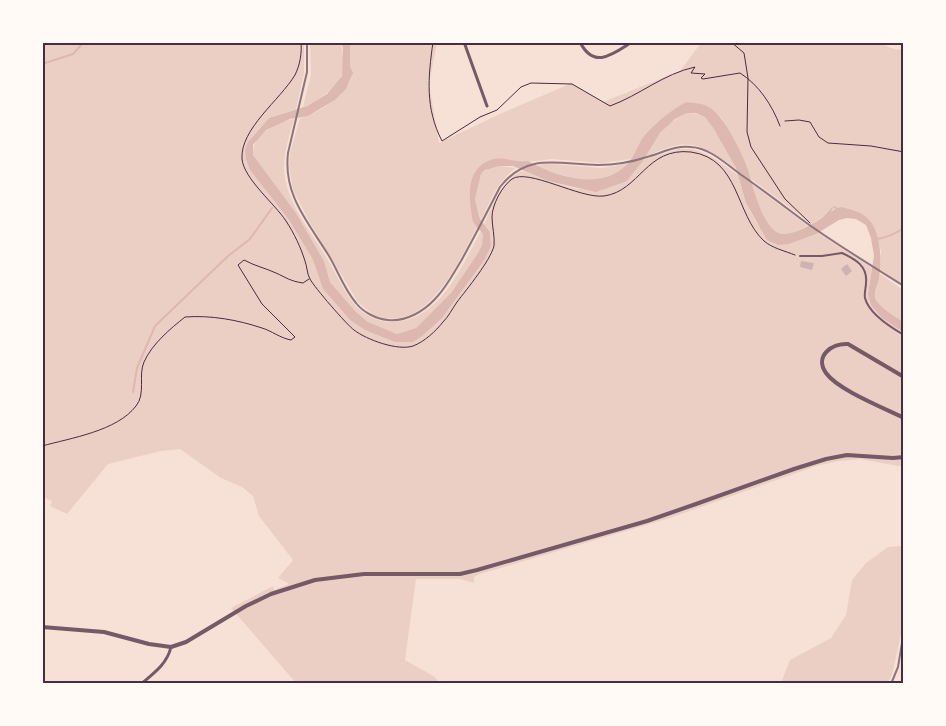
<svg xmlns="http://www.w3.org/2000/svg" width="946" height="726" font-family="'Alegreya Sans',sans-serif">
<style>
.green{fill:#ebcfc5}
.water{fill:#dcb8b0}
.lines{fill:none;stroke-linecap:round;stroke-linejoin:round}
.stream{stroke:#dcb8b0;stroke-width:2}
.building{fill:#ccb4b1}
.path{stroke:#4a2c40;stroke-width:1}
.service{stroke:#755966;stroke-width:2}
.minor{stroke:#755966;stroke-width:3}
.tertiary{stroke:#755966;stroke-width:4}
.rail{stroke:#8f747c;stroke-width:2}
.neatline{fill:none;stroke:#4a2c40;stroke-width:2}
</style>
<rect width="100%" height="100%" fill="#f7e1d7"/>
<path class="green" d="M877 42 894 49 903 50V284L880 269 881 251 876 231 857 211 842 207 831 212 834 207 825 215 812 224 751 179 746 163 722 119 708 106 686 102 656 123 631 159 601 163 552 159 519 163 502 159 475 171 473 223 477 227C459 261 429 330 380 317 371 314 365 308 358 302L310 223 293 190 289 165 290 153 300 118C318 114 350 94 352 74 352 71 351 69 350 66 349 59 350 50 350 43H437L429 83 439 143 502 113 572 83 603 102 680 71 701 43Z
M43 43H304V73L296 109 269 118 253 136 245 150 250 170 289 220 313 260 323 289 350 320 365 330 413 342 485 259C492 245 494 236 484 224 493 205 502 178 523 171L548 181 578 189 627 181 643 160 679 149H692L704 153 714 158 738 175 746 203 757 224 789 244 818 233 872 268 868 294 882 318 903 332V466H898L860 459 839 461 816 466 670 518 480 574 474 577V583L460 579H416L405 660 435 677 440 683H296L231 608 273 586 274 590 289 584 278 578 293 560 259 516 253 496 242 487 221 478 180 449 161 451 108 464 67 514 50 506 52 501 43 497Z
M310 43H341C343 51 344 66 342 74 338 87 315 103 303 107L311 74Z
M687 113C693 113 701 114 706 118 718 128 730 155 736 169 719 157 702 142 679 145 668 146 656 153 645 156 655 137 668 122 687 113Z
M294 119C290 134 284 151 284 167 285 203 312 232 329 262 337 276 344 291 354 304 362 314 377 322 390 322 439 323 461 267 481 231L483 234 482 245 478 253 451 293 416 328 397 334 368 322 355 311 330 282 324 261 296 213 253 155C252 134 275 123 294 119Z
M542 164H552L601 168 627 164C604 191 571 177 543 170L537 166Z
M499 166 516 168C498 180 490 201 481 220L475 199 481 174 489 168Z
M753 185 808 226C800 230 787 237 778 234 765 228 756 198 753 185Z
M880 274 903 290V322C896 317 874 304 875 294 876 288 879 281 880 274Z
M903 546V625L892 675 887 683H781L790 660 831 638 846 615 852 580 866 563 888 547Z"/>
<path class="water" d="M341 43H350V66L353 73 346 89 335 100 308 116 290 119 266 130 253 145V155L296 213 324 261 330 282 355 311 368 322 397 334 416 328 451 293 478 253 482 245 483 234C480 230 475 226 473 222 472 219 472 214 471 210 468 190 469 165 494 159 505 157 516 163 528 161 554 176 598 190 623 168 633 160 636 149 642 139 654 123 669 112 686 102 693 103 703 103 709 107 724 116 739 148 746 164 753 181 762 236 785 234 795 234 819 222 826 214 829 211 830 209 834 206L831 212C834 210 839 207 842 207 845 208 858 211 860 213 882 224 882 257 879 279 878 284 874 292 875 297 877 306 896 317 903 322V332L882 318 871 305 868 294 874 256 871 238 866 225 856 219 847 218 839 220 816 234 789 244 778 245 767 240 746 203 736 168 714 129 705 117 696 113H687L675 119 660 133 642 162 627 181 596 192 548 181 513 166H499L485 170 481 174 475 199 480 219 490 232 491 246 485 259 442 318 422 336 413 342H395L365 330 350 320 323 289 313 260 289 220 250 170 246 159 245 150 248 142 269 118 307 106 327 94 342 76 343 48Z"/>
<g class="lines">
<path class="stream" d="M42 64 73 54 84 42
M835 207 838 211
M876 239C886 238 895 234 904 228
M133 392 137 368 155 326 228 256 250 239 272 208"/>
</g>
<path class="building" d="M801 261 814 263 812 270 800 267Z
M847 264 852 271 846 276 841 269Z"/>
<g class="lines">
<path class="path" d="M301 42C302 53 300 65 295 75 280 100 240 129 242 159 244 179 275 204 286 221 294 233 301 248 305 261 307 266 307 274 310 279 314 287 347 325 354 330 367 340 398 351 413 346 424 342 436 331 443 322 449 316 452 309 457 302 467 289 490 261 494 246 495 237 492 226 492 217 492 205 502 186 512 179 528 168 580 199 604 196 640 191 646 147 691 152 740 159 735 214 764 241 772 248 785 251 795 255
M433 42C428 78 425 108 442 141L480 117 497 110 521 87 531 83 572 84 610 106C640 95 663 74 695 67L691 73 705 74 701 78 703 79 740 73C759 85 772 105 780 126
M731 42 744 53 748 78 747 132 751 147 785 199 810 223
M785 121 799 120 810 122 819 137 828 143 871 146 904 152
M42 446C71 438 117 431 136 406 146 394 138 375 144 362 152 344 170 329 185 317 211 315 238 320 262 328 272 331 280 338 291 340L295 337 262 304 238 265 244 260C255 266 265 268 276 273 287 278 290 281 303 283L309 279"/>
<path class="service" d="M800 256H822L842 253C855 259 868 266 866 283 866 288 864 293 865 298 869 314 890 327 904 335"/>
<path class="minor" d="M464 42 487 106
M580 42C594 70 613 54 632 42
M901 42 904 43
M141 684C154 673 167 664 171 647"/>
<path class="tertiary" d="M904 377 848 344C832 343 814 356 826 373 838 390 884 408 904 418
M42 627 104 632 149 644 171 647 186 642 246 606 271 594 315 580 364 574H460L477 570 647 521 696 504 794 469 826 459 847 455 893 458 904 457"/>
<path class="rail" d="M307 42V72L288 153C283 195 308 222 329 256 338 271 344 289 356 303 363 312 376 319 388 320 406 322 424 311 435 299 446 288 453 274 461 261 475 236 487 212 500 187 528 151 560 165 598 165 614 165 632 162 647 157 662 153 675 145 691 147 710 148 726 164 740 174 763 190 785 207 808 224 839 246 872 266 904 286
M891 684 898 667 904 631"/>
</g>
<rect width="946" height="726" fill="none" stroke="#fffaf5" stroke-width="88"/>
<rect x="44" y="44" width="858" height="638" class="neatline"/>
</svg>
